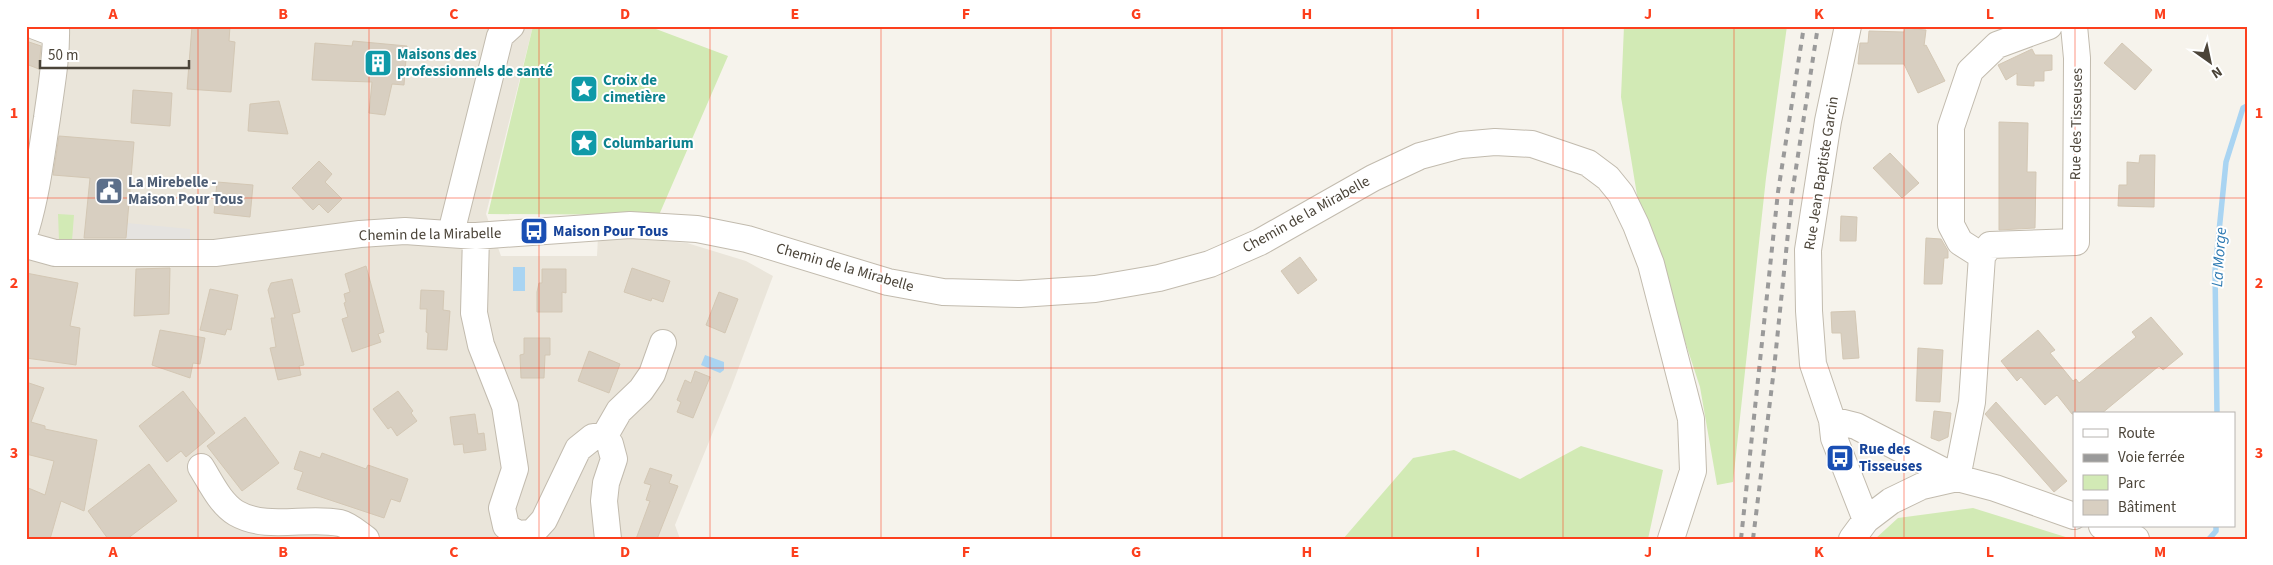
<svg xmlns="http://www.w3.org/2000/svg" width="2273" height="565" font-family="'Source Sans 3',sans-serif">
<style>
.residential{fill:#eae5da}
.green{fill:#d2eab5}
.parking{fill:#e5e3e0}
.water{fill:#a9d4f2}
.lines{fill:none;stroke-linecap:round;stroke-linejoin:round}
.stream{stroke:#a9d4f2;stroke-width:5.5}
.building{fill:#d8cfc1;stroke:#d3c7b4}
.minor-casing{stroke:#c2bbae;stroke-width:28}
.minor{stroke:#fff;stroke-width:26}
.rail{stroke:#9a9a9a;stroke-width:4;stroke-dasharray:6 6;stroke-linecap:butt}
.grid{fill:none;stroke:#fc3f1d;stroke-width:1;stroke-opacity:0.55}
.labels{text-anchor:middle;stroke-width:4;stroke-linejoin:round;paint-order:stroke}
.culture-label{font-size:15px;font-weight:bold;fill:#0d838f;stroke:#fff;text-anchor:start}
.street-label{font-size:15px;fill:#4b4439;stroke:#fff}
.service-label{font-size:15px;font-weight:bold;fill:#4e5e75;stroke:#fff;text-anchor:start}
.transit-label{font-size:15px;font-weight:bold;fill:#164399;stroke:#fff;text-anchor:start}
.water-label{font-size:16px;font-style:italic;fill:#2e7ab2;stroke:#fff}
.neatline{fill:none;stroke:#fc3f1d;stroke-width:2}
.grid-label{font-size:16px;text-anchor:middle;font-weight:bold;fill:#fc3f1d}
</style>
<rect width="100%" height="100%" fill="#f6f3ec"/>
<path class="residential" d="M26 26H533L486 214 501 256H597L598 236 687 243 746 261 773 276 731 388 675 525 680 539H26Z"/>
<path class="green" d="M533 26H648L728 56 659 215 488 214Z
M1624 26H1787L1766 178 1733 482 1717 485 1700 387 1637 195 1621 97Z
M58 214 74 215 72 241 59 240Z
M1581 446 1663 470 1648 539H1343L1413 458 1454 450 1520 479Z
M1973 508 2072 539H1875L1898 518Z"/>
<path class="parking" d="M127 223 190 229V244L126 239Z"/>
<path class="water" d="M513 267H525V291H513Z
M705 355 724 362V370L720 373 701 365Z"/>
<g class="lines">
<path class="stream" d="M2217 414 2215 271 2226 162 2243 108 2247 106
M2209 539 2216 531V526"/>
</g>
<path class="building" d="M192 26H230L229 41 235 42 231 92 187 89Z
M1905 28 1926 30 1924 46 1926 45 1945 81 1918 93 1904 64H1858L1860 43H1868L1869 31 1904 32Z
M26 41 41 46 39 69 26 64Z
M353 41 407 46 404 85 392 84 385 115 369 113 372 82 312 80 315 43 352 46Z
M2122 43 2152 70 2135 90 2104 63Z
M2032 49 2035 55H2052V70L2044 71V81H2034V86L2017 85V73L2006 80 1998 65Z
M133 90 172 93 170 126 131 123Z
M279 101 288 134 248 131 250 104Z
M1999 122 2028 123 2027 172H2036L2035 228 1999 230Z
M59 136 134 142 126 238H84L90 178 53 175Z
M1890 153 1919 183 1902 198 1873 168Z
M2140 155H2155L2154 207 2118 206 2119 185H2127V162L2139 163Z
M319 161 332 174 325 182 342 199 328 213 319 204 313 210 292 188Z
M217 182 253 185 250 217 214 213Z
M1841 216 1857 217 1856 241H1840Z
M1926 238 1941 239 1948 251V258H1944L1942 284H1924Z
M1300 257 1317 280 1298 294 1281 271Z
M366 266 384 332 378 334 381 342 352 352 342 319 348 317 344 303 346 302 344 294 350 292 345 274Z
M170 268 169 314 134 316 136 269Z
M632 268 670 281 663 302 652 298 651 301 624 292Z
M542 269H566V293L562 292V312H537V292L539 283H542Z
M26 273 78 283 70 326 80 328 76 365 26 358Z
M292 279 300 312 292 314 304 365 299 366 301 375 278 380 270 348 276 347 271 318H275L268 290 271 283Z
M210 289 238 295 231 330 227 329 225 335 200 330Z
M421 290 444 291 443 310 450 311 447 350 427 349 428 333 426 332 427 309H420Z
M719 292 738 299 725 333 706 325Z
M1855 311 1859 358 1843 359 1841 333H1832L1831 312Z
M2151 317 2183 354 2163 370 2159 366 2101 414H2072L2057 395 2045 405 2021 377 2017 381 2001 361 2038 330 2055 350 2050 353 2073 381 2076 379 2079 383 2136 337 2132 332Z
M160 330 205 338 200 364 193 363 190 378 152 365Z
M524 338H550V355H545L544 378H521L520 355 524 354Z
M1918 348 1943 350 1940 402 1916 401Z
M589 351 620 364 609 393 578 381Z
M695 371 710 377 693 418 677 412 681 402 677 400 685 380 691 383Z
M26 382 44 388 31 422 45 426V429L97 440 84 511 61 501 50 539H26V487L45 495 54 461 26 454Z
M183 391 215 433 186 457 181 451 167 462 139 426Z
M398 391 413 411 411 413 417 421 397 436 391 427 388 429 373 409Z
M1996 402 2067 481 2054 492 1985 414Z
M1934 411 1951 413 1948 437 1939 441 1931 438Z
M475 414 478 434 484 433 486 450 464 453 463 444 454 445 450 417Z
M245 417 279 463 242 491 207 446Z
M300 451 320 458 322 453 366 469 368 465 408 479 400 502 391 499 384 518 297 489 303 472 294 469Z
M149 464 177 501 127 539H108L88 511Z
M650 468 672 475 669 483 678 486 657 539H636L650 501 646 500 651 485 644 483Z"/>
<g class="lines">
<defs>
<path id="minor" d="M35 26 56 34
M1848 26 1828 121 1808 250 1809 311 1813 364 1832 420 1834 438 1866 520
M26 229C37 192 41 156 47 118 51 88 57 57 56 26
M451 233 500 36 511 26
M476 236 474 313 481 345 505 406 515 469 502 508 506 526 517 534 532 533 544 520 578 449 593 437H604L610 444 614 459 606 483 604 501 608 539
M26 245 55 253H215L360 234 405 231 476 236 630 225 697 229 747 239 888 282 943 292 1020 294 1095 289 1159 278 1210 264 1260 242 1373 178 1420 156 1461 145 1495 142 1532 144 1588 163 1608 178 1621 194 1636 225 1651 264 1691 419 1693 471 1671 539
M1982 256 1960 242 1951 225V127L1970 71 1997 45 2049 26
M1832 420 1856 426 1957 478
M604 437 619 411 641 390 652 374 663 343
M201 467C211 483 220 503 236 513 267 531 307 516 340 523 349 525 359 534 366 539
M1957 478 1972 402 1982 256 1990 245 2076 242 2077 58 2074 26
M2102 526 2136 539
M1852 539 1866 520 1891 501 1922 486 1957 478 1995 488 2074 516"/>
</defs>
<use href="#minor" class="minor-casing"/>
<use href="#minor" class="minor"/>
<path class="rail" d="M1741 539 1778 192 1804 26
M1753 539 1774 369 1792 194 1818 26"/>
</g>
<path class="grid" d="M198 26V539M369 26V539M539 26V539M710 26V539M881 26V539M1051 26V539M1222 26V539M1392 26V539M1563 26V539M1734 26V539M1904 26V539M2075 26V414M26 198H2247M26 368H2247M2075 526V539"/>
<defs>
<symbol id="building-square" viewBox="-11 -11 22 22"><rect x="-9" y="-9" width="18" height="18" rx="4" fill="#0f9aa8" stroke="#fff"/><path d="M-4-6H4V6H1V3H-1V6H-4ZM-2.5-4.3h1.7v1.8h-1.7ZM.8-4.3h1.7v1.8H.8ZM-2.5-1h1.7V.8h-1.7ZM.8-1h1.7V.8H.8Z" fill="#fff"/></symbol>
<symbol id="sight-square" viewBox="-11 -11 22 22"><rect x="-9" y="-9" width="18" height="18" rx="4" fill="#0f9aa8" stroke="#fff"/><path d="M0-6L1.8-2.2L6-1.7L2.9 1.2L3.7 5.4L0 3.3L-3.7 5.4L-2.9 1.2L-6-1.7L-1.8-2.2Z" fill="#fff"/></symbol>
<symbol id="civic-square" viewBox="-11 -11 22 22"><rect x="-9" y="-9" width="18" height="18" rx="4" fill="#5c6f8a" stroke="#fff"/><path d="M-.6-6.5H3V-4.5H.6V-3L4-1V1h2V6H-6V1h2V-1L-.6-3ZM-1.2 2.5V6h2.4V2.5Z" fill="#fff"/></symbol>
<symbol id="bus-square" viewBox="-11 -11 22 22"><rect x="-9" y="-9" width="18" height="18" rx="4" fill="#1a4fb4" stroke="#fff"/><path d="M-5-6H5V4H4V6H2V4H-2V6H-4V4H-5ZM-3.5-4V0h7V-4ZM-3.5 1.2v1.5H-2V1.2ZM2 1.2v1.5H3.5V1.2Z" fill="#fff"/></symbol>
</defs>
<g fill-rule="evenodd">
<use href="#building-square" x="362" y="47" width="32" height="32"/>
<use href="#sight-square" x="568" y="73" width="32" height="32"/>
<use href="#sight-square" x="568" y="127" width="32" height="32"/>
<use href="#civic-square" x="93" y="175" width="32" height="32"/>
<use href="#bus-square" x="518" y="215" width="32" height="32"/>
<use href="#bus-square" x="1824" y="442" width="32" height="32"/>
</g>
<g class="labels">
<g class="culture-label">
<text x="397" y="59">Maisons des<tspan x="397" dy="17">professionnels de santé</tspan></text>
<text x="603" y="85">Croix de<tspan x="603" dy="17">cimetière</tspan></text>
<text x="603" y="148">Columbarium</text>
</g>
<g class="street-label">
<text transform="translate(2076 124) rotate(-89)" y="5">Rue des Tisseuses</text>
<text transform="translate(1821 173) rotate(-81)" y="5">Rue Jean Baptiste Garcin</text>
<text transform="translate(1306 214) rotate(-29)" y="5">Chemin de la Mirabelle</text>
<text transform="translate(430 234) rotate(-1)" y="5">Chemin de la Mirabelle</text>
<text transform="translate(845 267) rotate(16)" y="5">Chemin de la Mirabelle</text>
</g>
<g class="service-label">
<text x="128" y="187">La Mirebelle -<tspan x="128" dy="17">Maison Pour Tous</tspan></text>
</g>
<g class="transit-label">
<text x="553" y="236">Maison Pour Tous</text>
<text x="1859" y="454">Rue des<tspan x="1859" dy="17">Tisseuses</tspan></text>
</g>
<g class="water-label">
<text transform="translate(2218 257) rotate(-86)" y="6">La Morge</text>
</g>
</g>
<rect width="2273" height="565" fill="none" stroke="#ffffff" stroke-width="55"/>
<rect x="2073" y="412" width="162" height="115" fill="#ffffff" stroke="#b7b4b0"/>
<rect x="2083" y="429" width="25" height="8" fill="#ffffff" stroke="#b7b4b0"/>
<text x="2118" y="438" font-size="15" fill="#4b4439">Route</text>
<rect x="2083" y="454" width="25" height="8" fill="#9a9a9a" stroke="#b7b4b0"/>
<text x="2118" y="462" font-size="15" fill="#4b4439">Voie ferrée</text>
<rect x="2083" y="475" width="25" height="15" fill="#d2eab5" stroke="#b7b4b0"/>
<text x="2118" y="488" font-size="15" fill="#4b4439">Parc</text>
<rect x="2083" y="500" width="25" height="15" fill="#d8cfc1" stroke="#b7b4b0"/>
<text x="2118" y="512" font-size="15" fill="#4b4439">Bâtiment</text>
<g transform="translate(2210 62) rotate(147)" stroke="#ffffff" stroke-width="4" paint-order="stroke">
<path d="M0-4L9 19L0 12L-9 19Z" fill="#4b4439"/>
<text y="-8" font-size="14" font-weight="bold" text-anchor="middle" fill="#4b4439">N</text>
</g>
<path d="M40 60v8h149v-8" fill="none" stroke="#4b4439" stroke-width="2.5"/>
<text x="48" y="60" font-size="15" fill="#4b4439" stroke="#ffffff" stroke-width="4" paint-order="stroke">50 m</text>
<rect x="28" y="28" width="2218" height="510" class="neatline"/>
<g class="grid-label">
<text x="113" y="19">A</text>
<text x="283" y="19">B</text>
<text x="454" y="19">C</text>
<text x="625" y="19">D</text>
<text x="795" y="19">E</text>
<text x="966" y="19">F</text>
<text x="1136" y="19">G</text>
<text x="1307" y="19">H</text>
<text x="1478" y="19">I</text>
<text x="1648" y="19">J</text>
<text x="1819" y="19">K</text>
<text x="1990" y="19">L</text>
<text x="2160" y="19">M</text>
<text x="14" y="118">1</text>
<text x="2259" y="118">1</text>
<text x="14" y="288">2</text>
<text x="2259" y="288">2</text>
<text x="14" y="458">3</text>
<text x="2259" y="458">3</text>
<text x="113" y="557">A</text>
<text x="283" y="557">B</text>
<text x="454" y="557">C</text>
<text x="625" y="557">D</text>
<text x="795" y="557">E</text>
<text x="966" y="557">F</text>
<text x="1136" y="557">G</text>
<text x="1307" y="557">H</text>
<text x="1478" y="557">I</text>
<text x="1648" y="557">J</text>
<text x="1819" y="557">K</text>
<text x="1990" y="557">L</text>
<text x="2160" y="557">M</text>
</g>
</svg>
